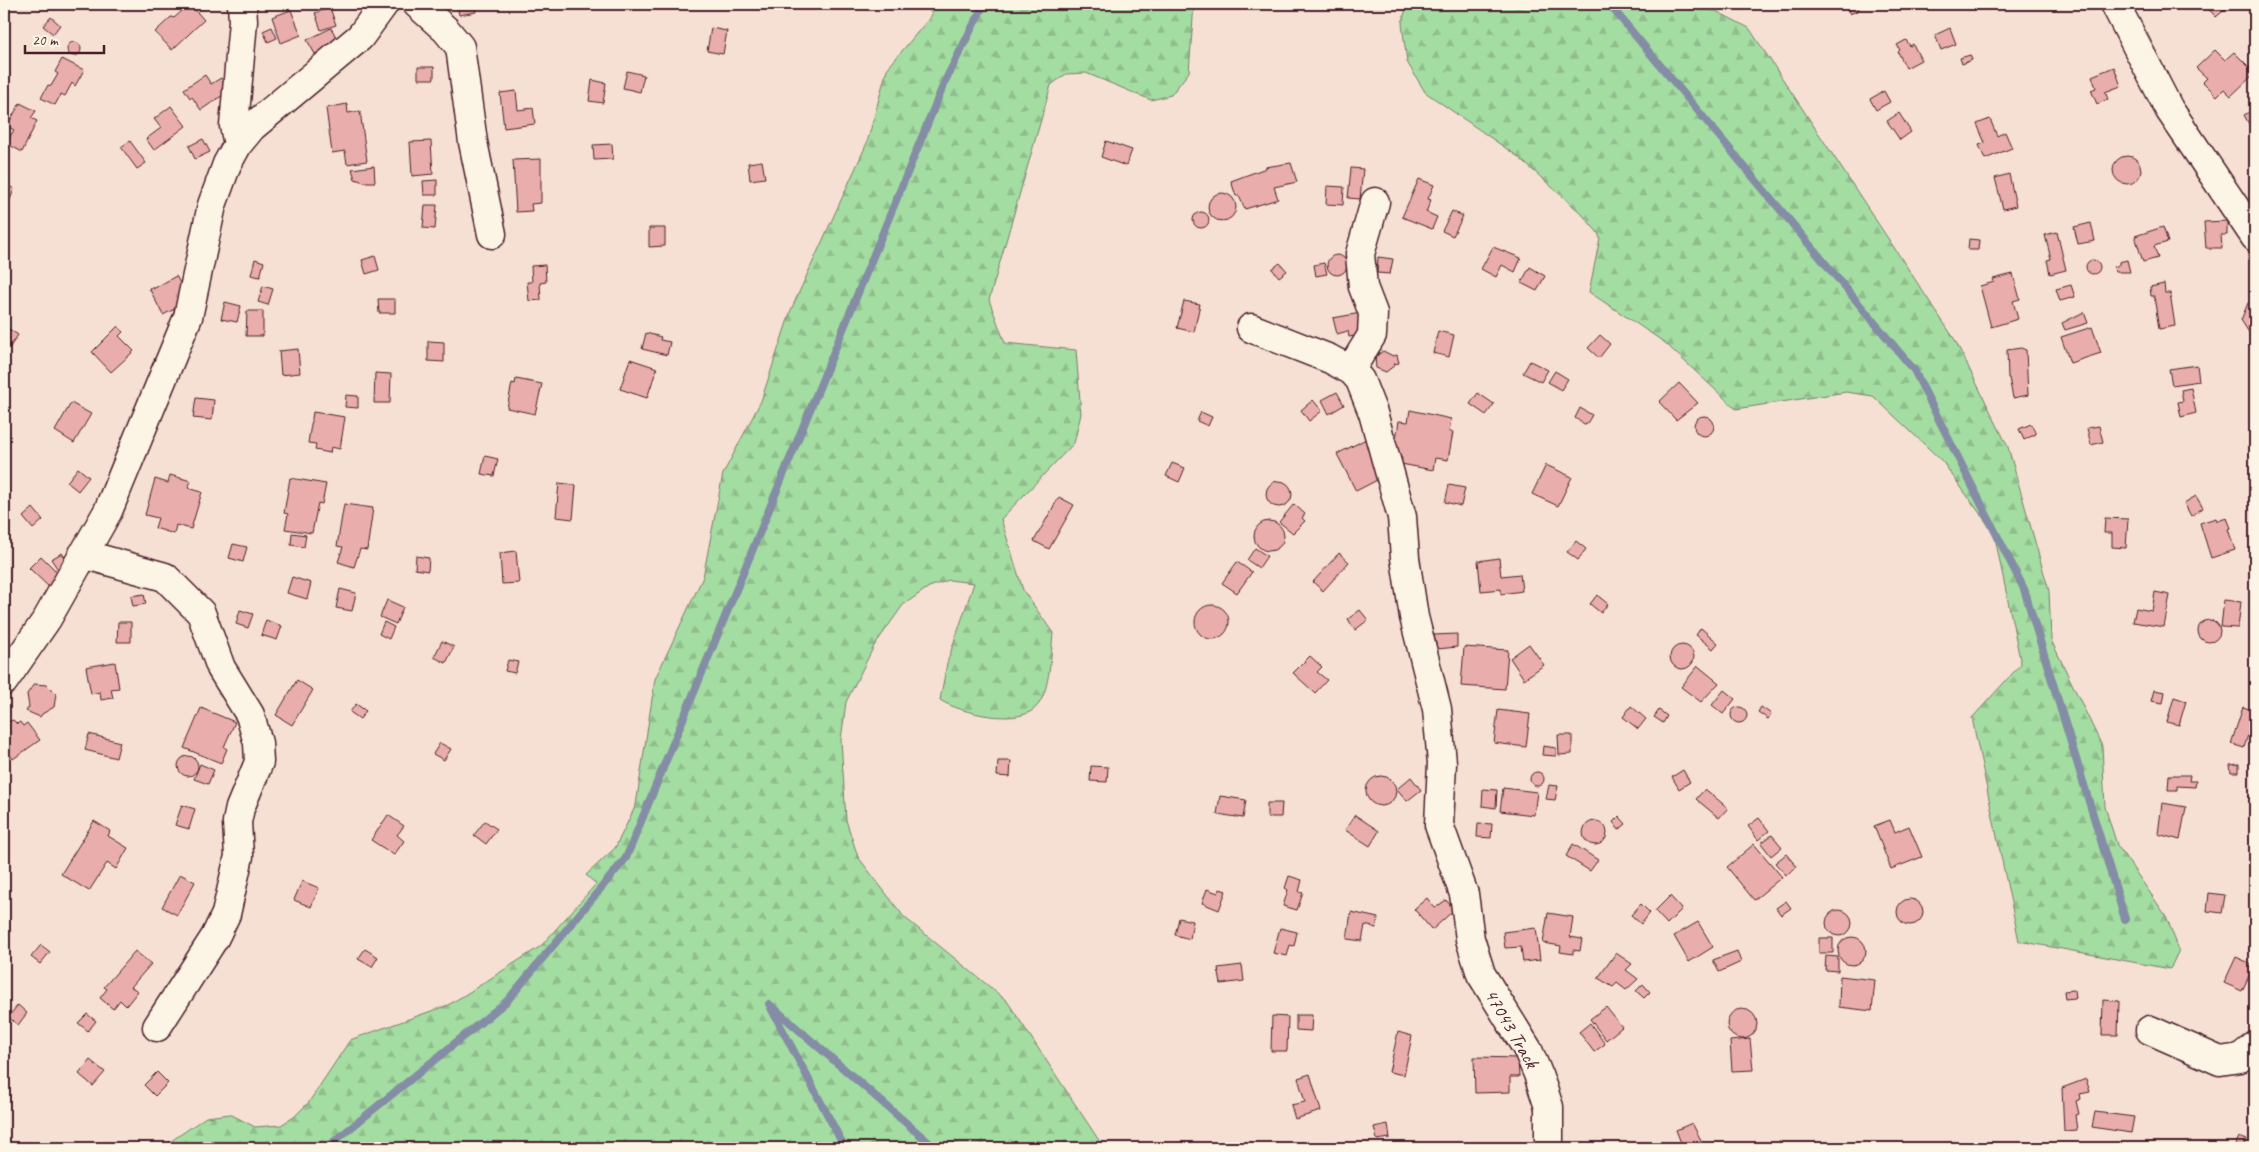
<svg xmlns="http://www.w3.org/2000/svg" width="2259" height="1152" font-family="Caveat,sans-serif">
<style>
.forest{fill:url(#forest-firs);stroke:#777e66}
.lines{fill:none;stroke-linecap:round;stroke-linejoin:round}
.stream{stroke:#848da5;stroke-width:8}
.building{fill:#e9aeab;stroke:#4a1f2b}
.street-casing{stroke:#4a1f2b;stroke-width:31}
.street{stroke:#fcf5e5;stroke-width:28}
.labels{text-anchor:middle;stroke-width:4;stroke-linejoin:round;paint-order:stroke}
.street-label{font-size:20px;fill:#4a1f2b;stroke:#fcf5e5}
</style>
<defs>
<pattern id="forest-firs" width="22" height="20" patternUnits="userSpaceOnUse" patternTransform="scale(1.25)"><rect width="22" height="20" fill="#a4dda2"/><path d="M5 1l3.5 6h-7zM16 11l3.5 6h-7z" fill="#8fbd8c"/></pattern>
</defs>
<rect width="100%" height="100%" fill="#f6e0d4"/>
<filter id="ink" filterUnits="userSpaceOnUse"><feTurbulence type="fractalNoise" baseFrequency=".02" numOctaves="2"/><feDisplacementMap in="SourceGraphic" scale="10" xChannelSelector="R" yChannelSelector="G"/><feConvolveMatrix kernelMatrix="1 2 1 2 8 2 1 2 1" color-interpolation-filters="sRGB"/></filter>
<g filter="url(#ink)">
<path class="forest" d="M927 4H1194L1189 72 1171 95 1151 100 1086 73 1066 74 1051 85 989 300 1005 343 1076 350 1081 414 1074 443 1001 519 1023 590 1053 633C1051 653 1050 689 1038 705 1022 728 960 713 940 700L947 663 974 583 949 580 929 587 903 605 874 646 846 702 841 740 846 820 858 857 904 917 1007 1001 1104 1148H161L206 1117 230 1114 255 1127 281 1125 294 1117 309 1102 350 1040 448 1005 468 993 541 946 596 884 586 875 615 848 636 805 655 679 703 577 723 474 761 401 791 310 867 143 887 69 932 15Z
M1407 4H1654L1659 7 1716 11 1749 28 1955 340 2008 447 2049 591 2051 640 2102 746 2105 807 2117 845 2166 916 2179 950 2170 969 2019 941 1972 718 2021 664 1994 533 1942 461 1873 396 1846 392 1736 409 1664 342 1589 292 1600 238 1598 233 1581 213 1517 156 1425 92 1407 62 1402 24Z"/>
<g class="lines">
<path class="stream" d="M1609 4 1914 370 2024 589 2125 919
M769 1004 935 1148
M771 1008 845 1148
M326 1148 507 1001 626 858 945 81 984 4"/>
</g>
<path class="building" d="M190 4 204 20 172 50 155 32 171 17 174 18Z
M457 4H474L476 12 459 15Z
M1844 4H1856L1859 10 1850 14Z
M2204 4H2226L2228 7 2216 17Z
M330 8 336 25 321 30 315 13Z
M291 10 301 35 281 43 272 17Z
M51 17 60 25 53 34 43 26Z
M272 27 277 38 268 42 263 31Z
M331 28 339 42 315 54 307 40Z
M711 28 727 31 723 54 707 51Z
M1950 28 1956 44 1941 50 1935 35Z
M1906 40 1910 46 1913 44 1921 60 1906 68 1898 52 1900 50 1897 45Z
M67 49a7 7 0 1 1 14 0a7 7 0 1 1-14 0Z
M2215 50 2225 60 2234 52 2255 73 2231 96 2224 89 2217 96 2203 82 2207 78 2196 68Z
M1970 55 1972 60 1962 64 1960 58Z
M62 59 84 70 75 86 72 83 65 96 61 94 55 105 41 98 48 85 51 86 58 74 55 72Z
M418 67H434V79H418Z
M2114 67 2121 86 2105 92 2108 99 2097 104 2091 90 2096 88 2092 76Z
M627 71 644 75 640 92 623 88Z
M205 75 211 84 221 78 229 91 201 110 192 97 190 98 184 89Z
M592 80 606 83 603 103 589 101Z
M516 91 518 110 533 108 535 124 504 128 500 93Z
M1884 91 1890 102 1876 110 1870 99Z
M20 103 36 111 31 118 37 121 22 152 6 143 14 130 7 126Z
M347 104 348 113 360 111 367 161 347 164 345 151 332 153 326 108Z
M171 106 186 126 154 150 146 139 161 128 154 119Z
M2255 109V145L2250 135 2254 133 2244 115Z
M1899 113 1911 132 1900 140 1887 121Z
M1990 119 1997 136 2005 132 2012 148 1985 159 1979 145 1985 143 1977 124Z
M203 139 210 152 195 159 189 146Z
M130 141 146 163 137 169 121 147Z
M431 141 433 174 412 176 410 142Z
M1106 141 1132 150 1126 166 1101 157Z
M612 144 613 159 594 160 593 145Z
M2113 170a14 14 0 1 1 28 0a14 14 0 1 1-28 0Z
M541 159V203L531 204 532 211 516 212 513 160Z
M762 161 765 178 750 180 748 163Z
M1291 163 1297 182 1274 187 1278 199 1245 209 1239 196H1236L1231 181 1266 168 1265 167Z
M374 166 375 182H364L355 179 352 169Z
M1351 168 1363 169 1360 199 1348 198Z
M2009 174 2016 206 2003 209 1995 178Z
M1419 179 1434 185 1428 199 1431 200 1426 212 1437 217 1432 229 1402 217Z
M437 180V195H424L423 181Z
M4 183 14 189 10 200 4 198Z
M1327 186 1344 187 1343 205 1326 204Z
M1208 207a14 14 0 1 1 28 0a14 14 0 1 1-28 0Z
M425 205H437L435 229 423 228Z
M1452 211 1463 216 1453 236 1442 231Z
M1193 220a8 8 0 1 1 16 0a8 8 0 1 1-16 0Z
M2227 221V235H2221L2222 248H2206L2204 222Z
M2091 223 2095 241 2078 244 2074 227Z
M2163 227 2168 242 2154 246 2158 258 2143 262 2135 236Z
M649 228H665V246L649 247Z
M2057 232 2066 270 2050 274 2047 260 2051 259 2045 235Z
M1969 239 1979 240 1978 250H1968Z
M1493 247 1521 258 1515 272 1502 265 1496 277 1481 269Z
M1327 265a10 10 0 1 1 20 0a10 10 0 1 1-20 0Z
M375 256 379 270 366 274 362 260Z
M1378 257 1393 259 1390 274 1377 273Z
M255 259 264 262 260 277 251 275Z
M2086 267a7 7 0 1 1 14 0a7 7 0 1 1-14 0Z
M2127 260 2130 272H2115L2114 267 2119 265V262Z
M1280 263 1287 271 1279 277 1272 269Z
M1324 263 1327 274 1316 276 1314 265Z
M545 265 546 282 540 283 541 300 529 301 527 282H532L531 266Z
M1530 267 1545 276 1537 291 1521 283Z
M2013 274 2020 299 2013 301 2018 319 1991 327 1980 286 1994 282 1993 279Z
M176 276 190 301 163 315 149 288 152 287 153 289Z
M2164 284 2165 293H2170L2175 326 2159 329 2154 296H2151L2150 287Z
M2071 285 2075 297 2060 301 2056 289Z
M263 286 273 289 268 305 258 302Z
M378 299H395V313H379Z
M1184 301 1200 304 1194 332 1177 328Z
M2255 301V335L2250 334 2241 320 2248 303Z
M225 302 241 306 237 322 221 319Z
M247 311H263V336H246Z
M2084 312 2088 323 2065 330 2062 323Z
M1361 313 1366 334 1349 337 1348 331 1337 334 1333 318Z
M118 326 123 332 119 336 134 351 111 372 92 352Z
M6 327 18 335 10 347 4 343V330Z
M2092 327 2101 353 2070 363 2061 337Z
M1438 331 1454 335 1449 357 1433 353Z
M646 333 661 337 660 340 670 342 667 355 642 349Z
M1600 335 1610 344 1599 358 1588 348Z
M428 341 444 342V362L428 361Z
M2021 348 2026 350 2028 395 2013 398 2009 378H2008L2007 350Z
M298 349 300 373 281 375 279 351Z
M1383 351 1393 356 1397 355 1399 363 1394 364 1395 365 1386 372 1376 368 1375 357Z
M630 359 657 368 647 398 620 389Z
M1530 361 1548 370 1541 382 1523 373Z
M2197 365 2199 381 2172 385 2169 369Z
M1555 371 1568 379 1561 390 1548 382Z
M375 373 391 374 390 403H374Z
M516 379 542 384 535 414 507 408 512 383 515 384Z
M1679 383 1698 403 1676 420 1659 402Z
M2191 388 2196 413 2181 417 2178 402 2183 401 2181 390Z
M1337 392 1344 405 1329 414 1322 400Z
M1478 393 1494 404 1486 415 1470 404Z
M346 395 358 396V408L345 407Z
M196 398 214 400 212 420 193 418Z
M1313 400 1322 411 1309 421 1301 410Z
M71 403 91 414 74 443 55 431Z
M1580 408 1592 415 1586 425 1575 418Z
M1410 410 1451 419 1449 432H1453L1448 460 1435 458 1433 470 1401 464 1402 458 1393 457 1399 421 1408 422Z
M313 412 345 417 340 449 331 447 330 453 315 450 316 444 308 443Z
M1201 412 1212 417 1208 426 1197 421Z
M1694 426a10 10 0 1 1 20 0a10 10 0 1 1-20 0Z
M2031 424 2036 434 2024 440 2019 429Z
M2099 426 2103 442 2091 445 2087 428Z
M1366 439 1385 476 1356 491 1337 454Z
M485 456 498 459 494 476 481 474Z
M1172 463 1185 468 1179 482 1166 476Z
M1546 465 1572 477 1558 506 1532 494Z
M78 468 89 477 78 491 67 482Z
M170 475 191 481 188 488 202 492 191 529 176 525 174 534 155 528 158 518 145 515 155 479 168 483Z
M290 478 326 484 322 504 318 503 312 533 285 529 288 514 284 513Z
M1266 494a13 13 0 1 1 26 0a13 13 0 1 1-26 0Z
M559 483 576 485 573 519 556 517Z
M1449 485 1465 488 1461 506 1445 502Z
M2196 496 2203 508 2191 516 2184 503Z
M1059 497 1074 505 1049 549 1034 541Z
M344 504 373 508 367 550 360 549 354 567 338 562 343 547 337 546Z
M1294 504 1305 514 1302 518 1305 521 1293 533 1279 522Z
M33 508 43 520 33 529 23 517Z
M2105 518 2128 519 2126 548 2112 547V533H2104Z
M2216 518 2217 521 2227 518 2231 528 2228 529 2235 550 2211 558 2200 523Z
M1254 536a15 15 0 1 1 30 0a15 15 0 1 1-30 0Z
M292 533 306 535 304 547 291 545Z
M1576 541 1586 549 1578 560 1567 552Z
M233 544 247 547 243 562 229 558Z
M1255 548 1267 556 1259 568 1247 560Z
M516 551 519 583 502 584 500 553Z
M62 553 70 565 59 571 51 559Z
M1339 553 1349 562 1323 591 1313 582Z
M41 556 61 576 50 588 29 568Z
M416 556 429 558 428 571 415 569Z
M1499 558 1501 576 1520 574 1522 591 1501 594V589L1481 591 1478 561Z
M1237 562 1252 572 1237 593 1222 583Z
M292 577 311 583 307 599 287 593Z
M340 589 356 593 352 611 336 608Z
M2155 592 2170 595 2164 627 2133 622 2136 608 2152 611Z
M144 594 146 604 133 606 131 596Z
M1597 595 1608 604 1601 613 1590 604Z
M387 600 403 607 396 624 380 617Z
M2224 600 2241 602 2238 628 2221 627Z
M1195 622a17 17 0 1 1 34 0a17 17 0 1 1-34 0Z
M240 610 253 614 248 628 236 624Z
M1360 610 1368 620 1355 630 1348 619Z
M266 620 282 626 277 640 261 635Z
M2198 631a11 11 0 1 1 22 0a11 11 0 1 1-22 0Z
M118 622H131V642H117Z
M384 622 394 627 389 639 379 634Z
M1701 628 1718 643 1713 649 1696 635Z
M1457 634V647L1437 649 1434 635Z
M442 641 454 647 446 663 434 657Z
M1529 644 1544 665 1524 679 1510 658Z
M1670 657a12 12 0 1 1 24 0a12 12 0 1 1-24 0Z
M1464 647 1508 650 1505 689 1461 686Z
M1310 656 1322 667 1317 672 1327 680 1315 693 1293 673Z
M508 660 518 662 515 673 505 671Z
M115 662 119 688 111 689 113 698 101 700 100 692 91 694 86 667Z
M1698 666 1719 683 1701 702 1681 687Z
M297 680 313 690 292 725 276 715Z
M34 684 47 685 56 694 54 707 42 714 40 717 26 711 29 707 27 694Z
M1724 690 1735 699 1723 714 1712 705Z
M2154 690 2165 692 2163 703 2151 701Z
M2174 697 2186 701 2179 725 2167 722Z
M356 704 366 711 360 719 350 712Z
M1631 706 1646 719 1638 729 1623 717Z
M1731 715a8 8 0 1 1 16 0a8 8 0 1 1-16 0Z
M1761 707 1771 714 1768 719 1758 712Z
M2243 707 2255 711 2244 748 2231 744Z
M201 708 235 722 224 747 227 749 221 763 184 748Z
M1498 710 1530 714 1526 747 1494 743Z
M1659 710 1667 716 1663 723 1654 717Z
M13 720 17 724 20 722 23 726 27 723 40 740 13 759 4 746V723Z
M89 734 120 742 116 758 85 750Z
M1558 735H1572V754L1559 755Z
M440 743 451 749 444 760 433 754Z
M1543 746 1556 748V756L1542 755Z
M178 766a10 10 0 1 1 20 0a10 10 0 1 1-20 0Z
M998 761H1011L1010 777 997 776Z
M200 764 214 770 208 784 194 779Z
M2239 764V772H2231L2230 765Z
M1091 766 1108 767 1107 782 1090 781Z
M1683 770 1690 782 1679 789 1672 777Z
M1530 779a7 7 0 1 1 14 0a7 7 0 1 1-14 0Z
M2169 775H2190L2189 781H2196L2195 787 2177 786V790H2168Z
M1366 791a15 15 0 1 1 30 0a15 15 0 1 1-30 0Z
M1411 777 1421 790 1407 801 1397 789Z
M1549 785 1558 786 1555 800 1546 799Z
M1503 788 1537 792 1534 815 1500 811Z
M1483 789 1497 790 1496 808 1482 806Z
M1705 789 1728 808 1719 818 1696 799Z
M1220 796 1246 800 1243 818 1217 814Z
M1267 803H1282L1281 817H1267Z
M2162 803 2186 807 2180 840 2158 834Z
M182 805 195 809 189 829 175 825Z
M388 815 404 826 397 835 404 841 394 855 371 840Z
M1355 815 1379 831 1370 846 1345 830Z
M1619 816 1626 824 1619 830 1613 822Z
M1759 818 1769 831 1758 840 1748 826Z
M1890 820 1895 832 1909 826 1922 857 1891 869 1874 826Z
M1583 833a12 12 0 1 1 24 0a12 12 0 1 1-24 0Z
M94 821 110 831 108 836 128 848 116 869 107 863 89 891 61 874Z
M485 821 497 829 486 844 474 835Z
M1478 823 1492 824 1491 838 1477 837Z
M1772 835 1782 847 1771 856 1761 843Z
M1573 844 1598 860 1590 871 1566 856Z
M1754 844 1782 877 1754 900 1727 867Z
M1786 854 1797 867 1786 875 1775 863Z
M180 874 195 882 177 915 162 907Z
M1289 876 1302 880 1299 892 1303 893 1297 910 1283 906 1288 890 1285 888Z
M302 881 319 888 311 907 294 900Z
M1207 889 1218 893 1220 889 1226 891 1219 910 1202 903Z
M2209 893 2225 895 2222 913 2207 911Z
M1670 896 1682 909 1667 924 1655 911Z
M1427 898 1435 908 1446 900 1454 910 1432 930 1414 909Z
M1897 912a13 13 0 1 1 26 0a13 13 0 1 1-26 0Z
M1786 901 1791 908 1781 915 1776 908Z
M1641 904 1650 913 1641 924 1631 915Z
M1826 923a13 13 0 1 1 26 0a13 13 0 1 1-26 0Z
M1351 912 1378 918 1376 928 1365 925 1362 941 1347 939Z
M1548 913 1573 917 1570 937 1582 939 1580 951 1573 950V954L1560 952 1561 946 1543 943Z
M1179 918 1193 921 1190 939 1175 935Z
M1698 922 1713 947 1689 962 1674 936Z
M1280 928 1297 932 1294 946 1290 945 1287 956 1273 953Z
M1536 928 1540 960 1523 962 1521 947 1505 948 1503 932Z
M1838 951a14 14 0 1 1 28 0a14 14 0 1 1-28 0Z
M1819 938H1833V953H1819Z
M41 945 50 952 40 964 31 957Z
M365 949 378 957 372 967 358 959Z
M135 951 151 964 131 987 138 991 126 1006 120 1000 113 1009 100 998 107 989 104 987Z
M1737 951 1741 962 1719 972 1713 960Z
M1616 953 1632 964 1626 970 1638 979 1626 990 1617 983 1613 987 1598 978Z
M1826 956 1838 957V971L1825 970Z
M2236 957 2254 965 2242 991 2224 983Z
M1242 965 1244 981 1221 984 1218 968Z
M1840 976 1875 980 1872 1011 1839 1007Z
M1643 984 1650 992 1644 998 1636 991Z
M2074 990 2075 998 2065 999 2064 991Z
M2103 1000 2119 1001 2118 1035H2102Z
M18 1005 27 1013 18 1025 8 1017Z
M1606 1007 1622 1027 1606 1040 1590 1019Z
M1727 1024a15 15 0 1 1 30 0a15 15 0 1 1-30 0Z
M87 1014 96 1021 88 1031 78 1023Z
M1296 1015H1312L1311 1031 1296 1030Z
M1272 1016 1288 1017 1287 1051H1271Z
M1590 1023 1605 1044 1594 1052 1579 1032Z
M1398 1032 1412 1036 1404 1075 1389 1072Z
M1750 1039 1753 1070 1732 1071 1730 1041Z
M1474 1057 1518 1058 1519 1077H1510V1092L1475 1093Z
M90 1060 105 1072 93 1086 79 1074Z
M157 1072 168 1083 155 1096 144 1085Z
M1310 1074 1321 1111 1295 1119 1291 1105 1305 1102 1298 1078Z
M2086 1079 2090 1092 2080 1094 2081 1099 2076 1101 2079 1114 2075 1115 2077 1130 2064 1131 2062 1088Z
M2095 1112 2134 1117 2131 1133 2092 1127Z
M1692 1123 1702 1142 1683 1148 1676 1130Z
M1388 1124 1390 1138 1377 1140 1374 1127Z
M2239 1137 2247 1140 2243 1148 2235 1146Z"/>
<g class="lines">
<defs>
<path id="street" d="M417 4 446 30 460 47 473 142 492 234
M2115 4 2169 109 2255 237
M238 144 234 126 243 21 242 4
M1251 328 1330 359 1352 371 1360 380 1373 413 1402 517 1405 558 1414 617 1437 709 1442 763 1439 825 1464 894 1470 939 1481 974 1528 1050 1538 1074 1549 1107V1148
M1345 367 1356 361 1372 335 1373 313 1363 287 1360 254 1375 202
M83 554 165 577 201 613 221 668 250 715 258 743 259 762 240 808 237 822 239 856 226 914 215 937 157 1027
M4 681 47 619 108 511 188 317 212 205 227 164 238 144 252 127 360 37 384 4
M2150 1030 2220 1061 2240 1058 2255 1046"/>
</defs>
<use href="#street" class="street-casing"/>
<use href="#street" class="street"/>
</g>
</g>
<g class="labels">
<g class="street-label">
<text transform="translate(1512 1028) rotate(60)" y="7">47043 Track</text>
</g>
</g>
<rect width="2259" height="1152" fill="none" stroke="#fcf5e5" stroke-width="20"/>
<rect x="10" y="10" width="2239" height="1132" fill="none" stroke="#4a1f2b" stroke-width="2" filter="url(#ink)"/>
<path d="M25 45v8h79v-8" fill="none" stroke="#4a1f2b" stroke-width="2.5"/>
<text x="32" y="45" font-size="15" fill="#4a1f2b" stroke="#fcf5e5" stroke-width="4" paint-order="stroke">20 m</text>
</svg>
